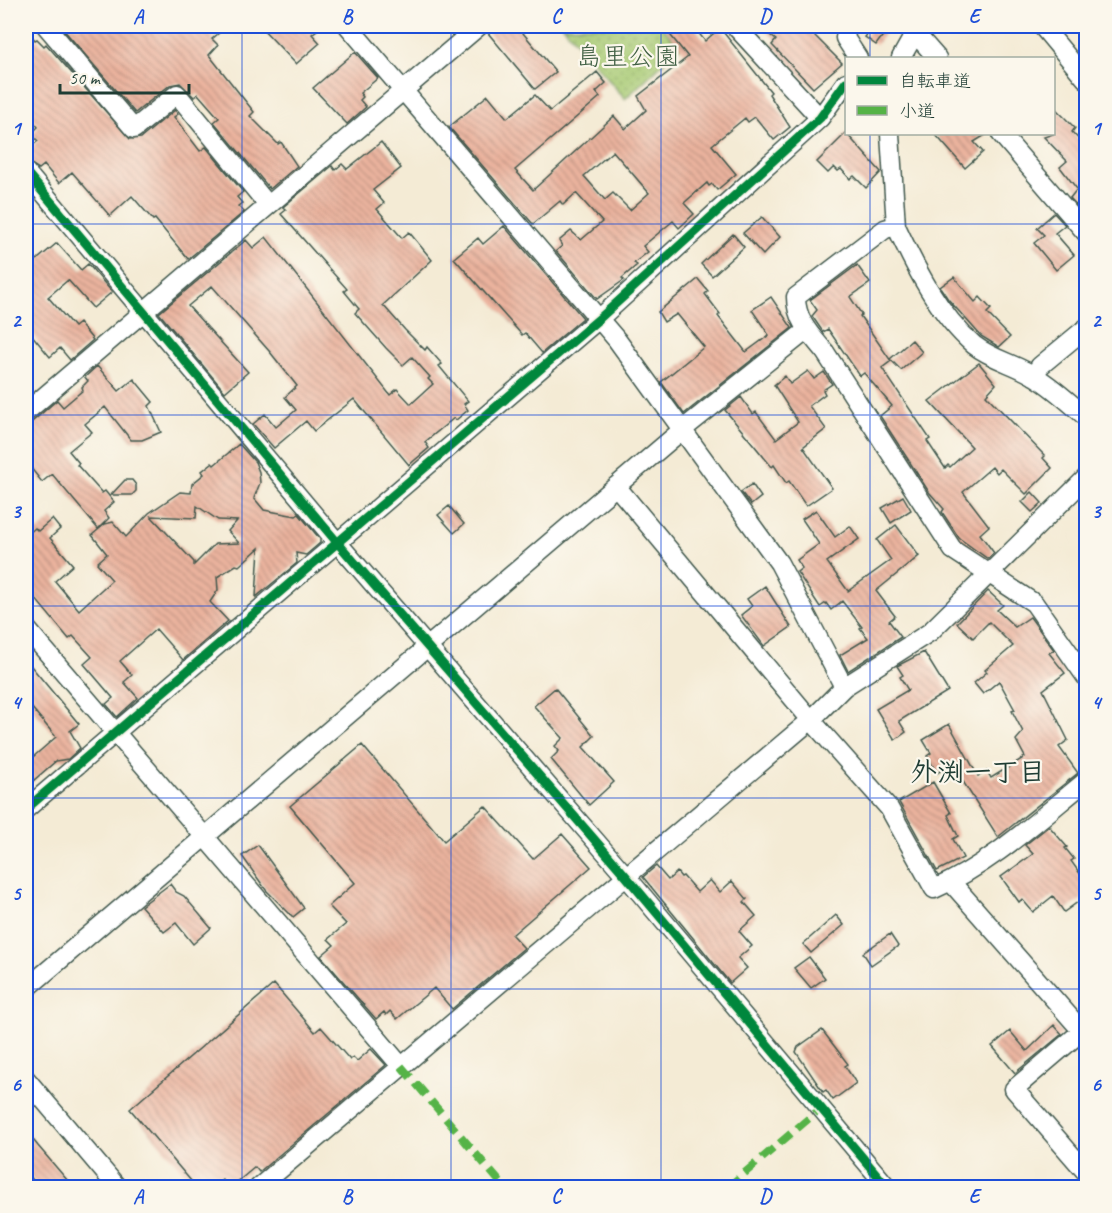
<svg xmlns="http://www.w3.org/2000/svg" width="1112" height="1213" font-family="Caveat,'Klee One',sans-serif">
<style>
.park{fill:url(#park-dots);stroke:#638454;stroke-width:1.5}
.building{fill:url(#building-back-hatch);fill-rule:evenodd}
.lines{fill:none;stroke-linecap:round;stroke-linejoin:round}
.street-casing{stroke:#3f574c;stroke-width:21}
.street{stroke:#fff;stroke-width:18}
.quiet{stroke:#55b346;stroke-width:8;stroke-dasharray:15 8;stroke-linecap:butt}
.cycleway-casing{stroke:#fbf7ec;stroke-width:13}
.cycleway{stroke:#00873e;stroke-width:9}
.grid{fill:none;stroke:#1d4ed8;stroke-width:1.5;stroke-opacity:0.55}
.labels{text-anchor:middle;stroke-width:4.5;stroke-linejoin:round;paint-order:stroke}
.park-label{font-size:26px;fill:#416044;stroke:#fbf7ec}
.neighbourhood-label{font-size:27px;font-weight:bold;fill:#1f3d34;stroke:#fbf7ec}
.neatline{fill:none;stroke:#1d4ed8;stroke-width:2}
.grid-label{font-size:20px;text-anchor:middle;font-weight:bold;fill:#1d4ed8}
</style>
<defs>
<pattern id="park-dots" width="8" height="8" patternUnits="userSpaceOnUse" patternTransform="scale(1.5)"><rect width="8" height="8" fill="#a7ca73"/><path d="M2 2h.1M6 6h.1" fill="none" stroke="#87a55f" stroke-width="1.8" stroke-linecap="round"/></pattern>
<pattern id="building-back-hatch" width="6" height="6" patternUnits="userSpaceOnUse" patternTransform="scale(1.5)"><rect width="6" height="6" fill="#ebb39e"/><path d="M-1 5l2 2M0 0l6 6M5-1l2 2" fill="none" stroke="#be9382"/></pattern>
</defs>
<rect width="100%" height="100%" fill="#fbf7ec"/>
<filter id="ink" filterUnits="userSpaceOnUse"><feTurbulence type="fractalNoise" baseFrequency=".0167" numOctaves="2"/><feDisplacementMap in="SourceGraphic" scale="12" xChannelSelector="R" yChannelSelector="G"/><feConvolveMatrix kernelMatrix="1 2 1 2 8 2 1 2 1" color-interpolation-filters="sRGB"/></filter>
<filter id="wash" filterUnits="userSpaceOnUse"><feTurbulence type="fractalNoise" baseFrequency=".008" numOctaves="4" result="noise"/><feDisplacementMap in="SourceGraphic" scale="24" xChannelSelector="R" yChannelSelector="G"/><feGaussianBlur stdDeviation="1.35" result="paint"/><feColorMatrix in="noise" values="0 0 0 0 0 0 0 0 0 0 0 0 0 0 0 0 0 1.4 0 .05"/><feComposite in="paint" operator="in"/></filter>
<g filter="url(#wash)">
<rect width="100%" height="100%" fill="#f4ebd5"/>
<path class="park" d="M563 26H661L680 47 625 99Z"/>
<g id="blocks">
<path class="building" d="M67 26H227L212 39 218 45 209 55 254 112 250 116 278 144 281 142 297 166 270 189 214 122 219 118 198 94 194 97 180 83 170 85 135 113 63 29Z
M260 26H322L312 34 320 43 296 64Z
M490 26H517L556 72 535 89 488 33Z
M663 26H693L705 41 720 28 771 92 769 94 790 127 774 140 755 117 748 122 745 118 712 145 736 174 717 190 712 184 709 186 707 183 684 203 694 214 679 228 673 221 643 246 648 252 634 263 637 265 622 278 624 280 597 299 556 251 562 246 559 241 571 231 581 240 602 222 576 193 563 205 560 201 533 224 449 127 488 95 507 118 535 95 550 111 597 72 606 83 596 92 600 97 515 170 533 190 614 116 625 129 646 110 638 96 688 57ZM613 151 649 193 630 210 613 193 605 200 584 176Z
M759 26H820L813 34 842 63 813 88 772 45 776 40Z
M874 26H890L876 45 865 37Z
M26 29 35 40 37 39 44 46 46 44 130 139 141 138 175 110 178 114 174 117 200 151 206 147 243 192 237 197 242 203 238 206 244 212 188 259 155 219 153 220 132 196 110 216 72 172 59 183 44 165 39 169 26 161V151L38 141 31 134 38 127 26 112Z
M355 52 378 78 360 93 363 97 360 100 366 107 347 124 313 88Z
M1053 106 1075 128 1072 132 1086 147V215L1070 198 1077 189 1060 167 1067 161 1044 137 1053 134Z
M846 133 881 172 866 188 854 176 850 179 841 169 838 171 834 167 828 173 817 162Z
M935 134H987L974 142 983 152 965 168Z
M381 142 401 168 373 190 384 203 377 209 402 238 409 232 432 260 383 305 405 330 425 350 427 347 442 364 439 366 468 401 464 404 468 410 456 420 454 418 425 442 429 448 409 465 354 399 314 431 306 421 274 448 253 424 265 414 276 427 296 410 285 397 297 386 270 352 212 286 188 306 248 372 225 392 159 313 246 240 253 248 266 237 390 395 397 389 411 404 433 384 428 379 430 377 412 357 403 365 386 348 355 313 359 309 344 291 347 289 281 214 286 210 283 207 332 166 335 170 342 164 347 169Z
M1054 213 1065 225 1055 233 1074 255 1056 270 1034 243 1044 235 1037 228Z
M762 217 780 237 763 255 743 233Z
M504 226 583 318 542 353 525 333 522 335 454 258 478 238 483 244Z
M733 234 744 247 712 276 701 264Z
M57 243 81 270 88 264 112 292 93 308 68 280 48 297 74 327 79 323 93 340 70 360 60 348 50 357 26 328V269Z
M857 265 870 283 850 297 862 315 860 316 891 361 882 368 930 439 927 441 945 468 948 465 950 467 972 447 929 401 979 363 996 384 986 395 1045 456 1043 458 1052 468 1026 494 1001 469 997 473 992 467 963 492 989 526 980 534 994 553 988 559 959 538 942 512 944 509 929 492 880 416 892 406 864 373 860 376 828 329 823 332 812 316 817 310 810 300Z
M954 277 975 302 980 297 991 309 987 313 1010 337 999 347 981 336 948 299 940 287Z
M698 279 708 291 705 294 720 314 718 316 746 352 769 335 752 310 771 297 792 328 684 414 661 382 704 347 677 314 664 322 658 312Z
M912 340 922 352 901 370 890 359Z
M97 366 119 391 134 379 153 402 149 406 161 432 142 440H131L105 407 85 424 92 432 69 451 79 463 77 465 102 493 105 491 114 502 104 511 109 518 98 529 52 474 42 482 26 462V423L33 421 57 400 63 407 83 390 82 387 88 381 85 377Z
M808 371 814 379 824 372 832 384 823 390 825 394 809 406 826 429 803 447 832 488 806 506 789 481 786 483 774 465 772 467 725 410 741 397 753 414 756 412 776 439 798 422 774 385 785 376 790 384Z
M239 444 255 462 259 472 260 483 254 498 264 510 296 516 299 514 320 539V543L306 555 296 553 297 563 256 597 259 548 239 566 236 565 217 577 218 590 210 602 228 621 183 660 156 629 120 661 132 675 124 682 138 698 117 717 106 704 113 698 84 664 92 657 73 636 69 639 35 598 26 607V536L35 528 38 531 52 519 60 529 50 538 73 565 55 581 79 610 112 580 97 563 107 554 92 535 105 524 113 522 126 537 149 513 180 492 191 493 192 484 204 474 202 471 212 463 214 465ZM197 506 218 520 237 521 228 531 239 543 215 544 194 565V562L151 516 196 518Z
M125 480H132L136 485V491L132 495H111Z
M752 484 761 497 751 505 741 492Z
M1032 492 1042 503 1032 512 1022 502Z
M903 496 911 510 891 523 882 508Z
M449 506 464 524 454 533 438 515Z
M816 510 835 537 850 526 859 539 827 562 848 591 891 560 877 540 896 525 919 556 876 591 895 616 889 621 901 637 848 671 840 655 868 638 860 628 862 627 842 601 831 610 826 603 820 607 797 572 802 568 797 560 819 544 802 519Z
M765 586 791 627 764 646 741 615 752 606 747 599Z
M988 591 1003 605 997 610 1015 627 1030 617 1054 650 1049 653 1065 673 1043 690 1068 740 1059 747 1078 773 998 837 952 764 937 773 927 756 931 753 923 740 949 724 978 776 987 771 991 778 1025 757 1016 740 1023 732 1012 711 1015 710 999 681 983 694 974 683 987 672 985 670 1013 646 989 622 973 638 957 623Z
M924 652 948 691 899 721 906 732 895 740 876 709 908 690 900 677 903 675 897 666Z
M26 660 79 724 70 731 80 748 68 759 56 761 26 787V748L33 757 56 737 26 701Z
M555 688 594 736 583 747 614 782 589 805 551 759 559 751 555 746 563 738 534 706Z
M362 745 444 841 485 806 533 859 562 834 591 867 512 935 524 948 452 1009 434 988 397 1019 390 1011 386 1015 384 1012 376 1019 321 956 334 945 328 939 346 924 329 906 355 883 290 806Z
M933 782 951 813 948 815 958 836 953 839 963 858 937 871 899 802Z
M1049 826 1067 847 1065 848 1074 859 1071 861 1086 882V896L1064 912 1053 896 1033 912 1022 899 1019 902 1001 877 1033 854 1025 845Z
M258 845 304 908 293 917 266 890 242 856Z
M656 866 668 880 677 872 681 877 683 876 697 892 710 880 720 892 732 881 747 899 744 902 756 916 739 931 752 946 738 958 747 968 730 983 643 877Z
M170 884 176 892 184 896 211 928 193 944 176 923 164 932 141 906Z
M836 915 844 925 811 953 803 944Z
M890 934 898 946 871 965 863 953Z
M809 957 825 978 811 988 794 968Z
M274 984 315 1032 321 1027 350 1060 353 1057 357 1061 371 1049 386 1065 259 1172 255 1167 230 1188 222 1180 214 1188H197L130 1109Z
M1054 1025 1062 1034 1015 1073 992 1046 1010 1031 1027 1051Z
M822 1030 848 1064 845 1066 856 1083 833 1100 826 1090 823 1092 796 1052 798 1047Z
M26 1131 38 1146 74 1188H39L26 1171Z"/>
</g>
</g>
<g filter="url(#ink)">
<use href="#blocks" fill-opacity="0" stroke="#3f574c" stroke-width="1.5"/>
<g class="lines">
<defs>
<path id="street" d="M46 26 134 129 177 94 268 205
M348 26 617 340 779 563 844 687
M735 26 820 118
M847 26 845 38 858 58
M1042 26 1086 79
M915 33 937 58
M901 58 919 26
M890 134 896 226 885 229 796 297C796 321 811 335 825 352L953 550 1034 603 1086 677
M1001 134 1086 233
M26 172 336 541 625 875 888 1188
M896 226C915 267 939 315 974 345 993 360 1016 364 1036 377 1054 388 1070 403 1086 417
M1034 376 1040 366 1086 328
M26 412 479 26
M616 486 811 720 889 808 934 889C990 865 1039 819 1086 781
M26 628 401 1066
M26 809 600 318 820 118 846 82
M951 882 1082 1031H1086
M26 989 682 430 807 330
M1082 1031 1014 1089 1086 1172
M26 1079 118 1188
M258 1188 811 720 844 687 930 632 1086 478"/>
</defs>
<use href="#street" class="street-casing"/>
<use href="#street" class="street"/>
<path class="quiet" d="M401 1066 505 1188
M727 1188 821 1108"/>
<defs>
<path id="cycleway" d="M26 172 336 541 625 875 888 1188
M26 809 600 318 820 118 846 82"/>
</defs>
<use href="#cycleway" class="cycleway-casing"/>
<use href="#cycleway" class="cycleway"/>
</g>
</g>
<path class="grid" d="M242 26V1188M451 26V1188M661 26V1188M870 26V58M870 134V1188M26 224H1086M26 415H1086M26 606H1086M26 798H1086M26 989H1086"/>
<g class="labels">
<g class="park-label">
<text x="628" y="65">島里公園</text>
</g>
<g class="neighbourhood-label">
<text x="978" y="781">外渕一丁目</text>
</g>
</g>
<rect width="1112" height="1213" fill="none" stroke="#fbf7ec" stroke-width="66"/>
<rect x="845" y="57" width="210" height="78" fill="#fbf7ec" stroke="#a3ada2" stroke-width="1.5"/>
<rect x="857" y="76" width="30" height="9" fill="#00873e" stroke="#a3ada2" stroke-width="1.5"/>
<text x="899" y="87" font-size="18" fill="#1f3d34">自転車道</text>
<rect x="857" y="106" width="30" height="9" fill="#55b346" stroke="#a3ada2" stroke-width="1.5"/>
<text x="899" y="117" font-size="18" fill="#1f3d34">小道</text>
<path d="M60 84v9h129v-9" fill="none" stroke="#1f3d34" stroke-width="3"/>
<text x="69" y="84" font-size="18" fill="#1f3d34" stroke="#fbf7ec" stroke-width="4.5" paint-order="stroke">50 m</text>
<rect x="33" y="33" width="1046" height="1147" class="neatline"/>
<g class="grid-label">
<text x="138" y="23">A</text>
<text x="347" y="23">B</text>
<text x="556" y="23">C</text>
<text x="765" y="23">D</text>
<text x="974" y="23">E</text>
<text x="16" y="135">1</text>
<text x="1096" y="135">1</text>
<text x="16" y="327">2</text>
<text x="1096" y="327">2</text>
<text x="16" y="518">3</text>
<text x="1096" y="518">3</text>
<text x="16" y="709">4</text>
<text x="1096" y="709">4</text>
<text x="16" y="900">5</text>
<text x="1096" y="900">5</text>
<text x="16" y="1091">6</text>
<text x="1096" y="1091">6</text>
<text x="138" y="1203">A</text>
<text x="347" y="1203">B</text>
<text x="556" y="1203">C</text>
<text x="765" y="1203">D</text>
<text x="974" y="1203">E</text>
</g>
</svg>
